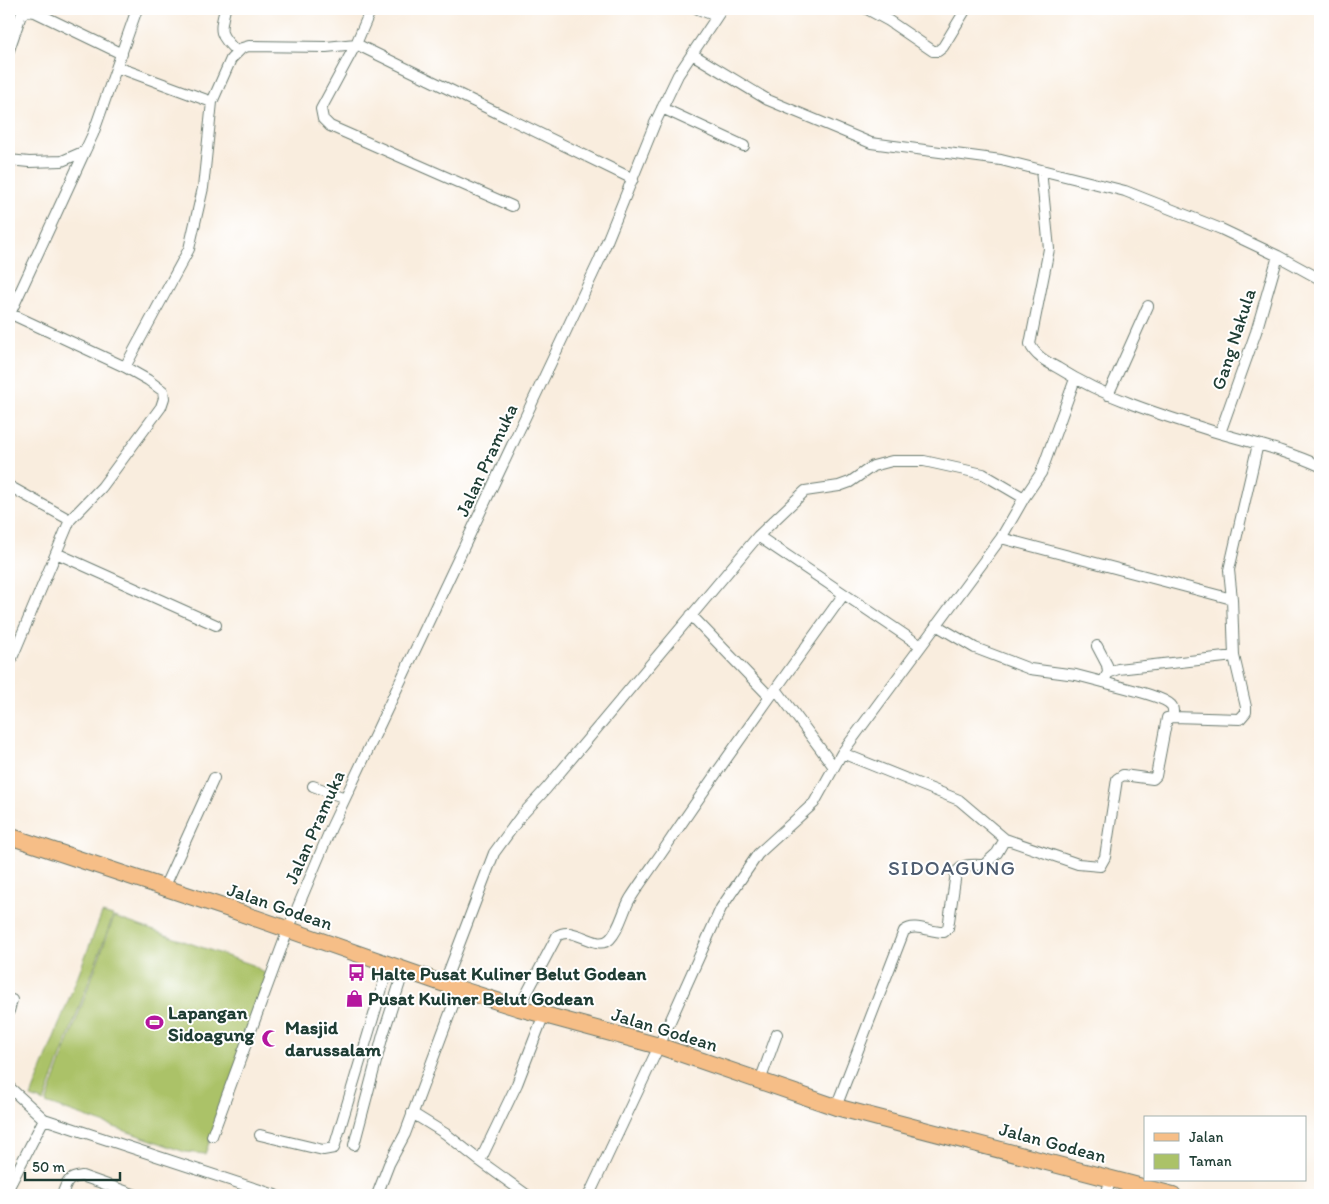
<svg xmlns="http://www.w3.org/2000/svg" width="1329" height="1204" font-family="Itim,sans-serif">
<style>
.green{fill:#abc268;stroke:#65804e}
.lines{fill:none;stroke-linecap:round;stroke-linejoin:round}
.minor-casing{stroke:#6b7b70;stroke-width:12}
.primary-casing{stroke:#6b7b70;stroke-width:18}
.minor{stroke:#fff;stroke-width:10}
.primary{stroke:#f6be87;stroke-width:16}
.labels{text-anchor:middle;stroke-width:4;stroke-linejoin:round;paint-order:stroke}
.street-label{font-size:19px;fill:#1f3d34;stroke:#fff}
.poi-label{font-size:19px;font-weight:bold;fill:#1f3d34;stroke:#fff;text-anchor:start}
.quarter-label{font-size:21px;letter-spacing:1px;fill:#4f5d70;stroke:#fff}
</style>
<rect width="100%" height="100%" fill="#fff"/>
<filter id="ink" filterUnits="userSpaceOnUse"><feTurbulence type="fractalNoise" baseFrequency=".02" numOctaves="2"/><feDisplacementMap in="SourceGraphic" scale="10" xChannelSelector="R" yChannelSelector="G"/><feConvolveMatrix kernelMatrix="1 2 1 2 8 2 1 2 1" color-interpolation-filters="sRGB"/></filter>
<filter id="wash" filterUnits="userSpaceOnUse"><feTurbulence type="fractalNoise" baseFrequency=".0096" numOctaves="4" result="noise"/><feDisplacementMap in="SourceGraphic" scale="20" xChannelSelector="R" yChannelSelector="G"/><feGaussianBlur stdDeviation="1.12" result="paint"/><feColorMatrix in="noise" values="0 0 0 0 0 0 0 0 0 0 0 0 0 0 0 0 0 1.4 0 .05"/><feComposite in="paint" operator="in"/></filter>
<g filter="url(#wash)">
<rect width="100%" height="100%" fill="#f9edde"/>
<path class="green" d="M102 913 113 916 44 1102 31 1097Z
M114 917 253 965 270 977 205 1154 185 1152 46 1103Z"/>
</g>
<g filter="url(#ink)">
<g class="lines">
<defs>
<path id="minor" d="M225 9C219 33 219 34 237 52
M371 9 356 44 321 109 323 119 330 126 512 206
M698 9 716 16
M867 9 889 21 933 51H938L943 47 966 9
M9 50 21 15 26 11 35 12 122 54
M692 54 768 100 871 143 1001 160 1125 191 1221 229 1278 256 1320 279
M117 67 212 102
M662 108 744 146
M9 160 29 162 62 161 85 151 93 134 137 9
M1041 170 1049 249 1030 344C1035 356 1047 362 1058 368 1107 399 1164 416 1219 433 1253 443 1288 451 1320 466
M9 313 125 367 148 380 163 391 164 398 161 407 102 487 70 520 9 665
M9 316 85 151
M125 367 189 249 203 188 212 102 231 59 242 48 249 46 326 47 356 44 633 179
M1108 395 1148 306
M1220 433 1256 332 1278 256
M9 486 70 520
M758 536 921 646
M1001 538 1232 599
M56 553 216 625
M691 615 770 697
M936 625 975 648 1030 669 1076 675 1103 682 1108 673 1118 669 1234 656
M1097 646 1107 665 1108 673
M1103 682C1116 686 1164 696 1171 705 1174 708 1173 713 1173 717
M776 689 834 767
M842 753 959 800 1005 839 1078 864 1100 866 1105 857 1117 779 1123 775 1153 779 1156 776 1167 718 1173 717 1240 719 1246 712V707L1234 656 1232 599 1229 570 1258 444
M313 786 345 798
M164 888 214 778
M444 984 494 853 521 816 546 789 758 536 805 491 839 486 850 482 873 466 892 461H924L983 474 1024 498
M519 1008 557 936C574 924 596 952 610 939 620 929 623 911 630 899 642 880 655 863 667 845 724 760 784 677 844 594
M9 1011 12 1000
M760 1081 777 1034
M9 1087 44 1119 275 1195
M836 1107 904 931C915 922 931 933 944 932L948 928 956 873C962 863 973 865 984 865L997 853 1005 839
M412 1113 446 1134 480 1161
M260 1135 323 1150 334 1148 389 965
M212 1136 288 930 331 828 599 261 655 123 678 75 722 9
M354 1145 383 1035 404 970
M9 1187 44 1119
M62 1195C67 1182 67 1178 82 1176L136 1195
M377 1195 389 1164 405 1134 459 989
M527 1195 480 1161 517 1084 544 1014
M589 1195 659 1046 721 908 758 854 814 803 842 753 1001 538 1024 498 1041 473 1075 379
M1106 1195 1111 1178"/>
<path id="primary" d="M9 836 232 910 459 989 519 1008 659 1046 836 1107 1173 1195"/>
</defs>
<use href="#minor" class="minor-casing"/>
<use href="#primary" class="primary-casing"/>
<use href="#minor" class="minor"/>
<use href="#primary" class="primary"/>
</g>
</g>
<defs>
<symbol id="bus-bare" viewBox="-9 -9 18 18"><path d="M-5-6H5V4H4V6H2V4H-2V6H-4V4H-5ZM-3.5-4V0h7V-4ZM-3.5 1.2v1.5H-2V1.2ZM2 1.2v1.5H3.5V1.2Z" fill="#b5179e" stroke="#fff" stroke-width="2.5" paint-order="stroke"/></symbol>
<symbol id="shop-bare" viewBox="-9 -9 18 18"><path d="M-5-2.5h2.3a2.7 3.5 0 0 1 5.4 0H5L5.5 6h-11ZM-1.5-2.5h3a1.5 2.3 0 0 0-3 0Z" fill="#b5179e" stroke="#fff" stroke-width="2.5" paint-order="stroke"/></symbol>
<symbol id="stadium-bare" viewBox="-9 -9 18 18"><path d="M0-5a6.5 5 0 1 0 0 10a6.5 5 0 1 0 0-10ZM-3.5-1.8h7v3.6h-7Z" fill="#b5179e" stroke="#fff" stroke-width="2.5" paint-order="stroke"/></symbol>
<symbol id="mosque-bare" viewBox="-9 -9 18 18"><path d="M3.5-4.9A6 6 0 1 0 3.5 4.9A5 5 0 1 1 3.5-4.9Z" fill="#b5179e" stroke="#fff" stroke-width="2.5" paint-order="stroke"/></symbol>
</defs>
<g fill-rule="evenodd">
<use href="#bus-bare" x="344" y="960" width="25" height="25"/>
<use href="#shop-bare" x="342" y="986" width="25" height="25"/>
<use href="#stadium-bare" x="142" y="1010" width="25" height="25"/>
<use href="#mosque-bare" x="258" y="1026" width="25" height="25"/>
</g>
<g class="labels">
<g class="street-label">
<text transform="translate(1233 339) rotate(-72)" y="7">Gang Nakula</text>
<text transform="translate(486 460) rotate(-65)" y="7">Jalan Pramuka</text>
<text transform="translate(314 827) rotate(-66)" y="7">Jalan Pramuka</text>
<text transform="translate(280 906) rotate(19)" y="7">Jalan Godean</text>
<text transform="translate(665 1029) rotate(17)" y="7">Jalan Godean</text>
<text transform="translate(1053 1142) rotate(15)" y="7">Jalan Godean</text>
</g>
<g class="poi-label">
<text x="371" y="980">Halte Pusat Kuliner Belut Godean</text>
<text x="368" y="1005">Pusat Kuliner Belut Godean</text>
<text x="168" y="1019">Lapangan<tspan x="168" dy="22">Sidoagung</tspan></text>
<text x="285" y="1034">Masjid<tspan x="285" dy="22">darussalam</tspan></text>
</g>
<g class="quarter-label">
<text x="952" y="875">SIDOAGUNG</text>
</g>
</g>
<rect width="1329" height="1204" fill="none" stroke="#fff" stroke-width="30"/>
<rect x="1144" y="1116" width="162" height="65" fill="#ffffff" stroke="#a5b1ae"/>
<rect x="1154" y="1133" width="25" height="8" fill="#f6be87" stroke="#a5b1ae"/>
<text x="1189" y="1142" font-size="15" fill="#1f3d34">Jalan</text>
<rect x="1154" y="1154" width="25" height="15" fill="#abc268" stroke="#a5b1ae"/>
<text x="1189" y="1166" font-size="15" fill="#1f3d34">Taman</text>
<path d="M25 1172v8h95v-8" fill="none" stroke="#1f3d34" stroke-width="2.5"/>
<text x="32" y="1172" font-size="15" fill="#1f3d34" stroke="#ffffff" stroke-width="4" paint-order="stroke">50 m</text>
</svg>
